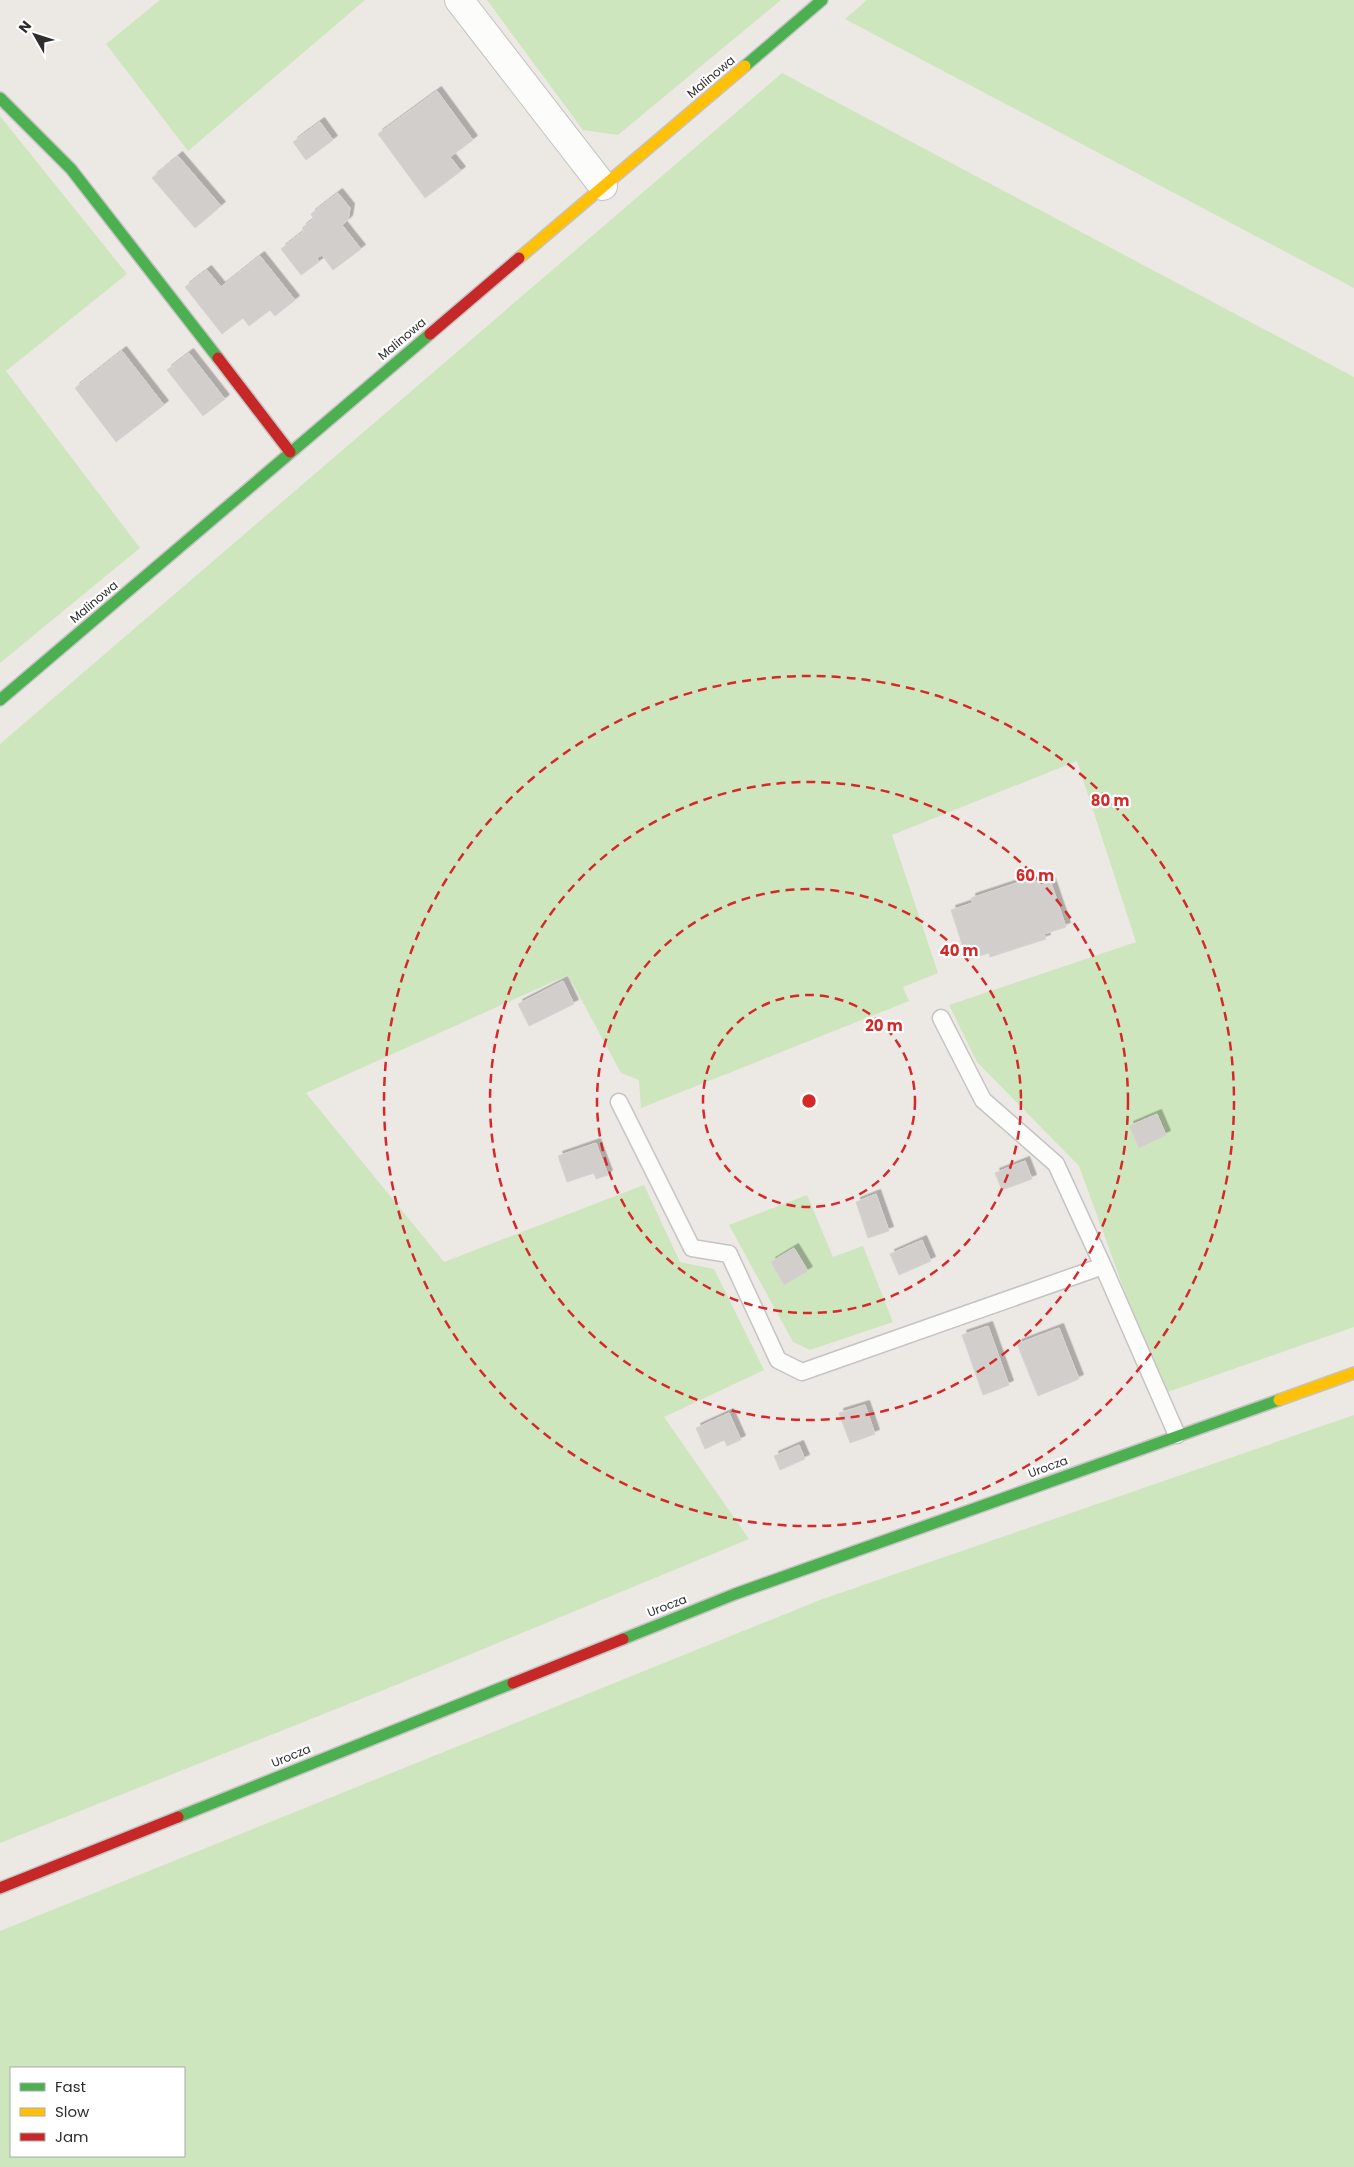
<svg xmlns="http://www.w3.org/2000/svg" width="1354" height="2167" font-family="Poppins,sans-serif">
<style>
.green{fill:#cee6be;fill-rule:evenodd}
.building{fill:#d1cecb;stroke:#d7d4d0;filter:url(#shadow)}
.lines{fill:none;stroke-linecap:round;stroke-linejoin:round}
.lane-casing{stroke:#c5c4c5;stroke-width:19}
.street-casing{stroke:#c5c4c5;stroke-width:30}
.fast-casing{stroke:#c5c4c5;stroke-width:14}
.slow-casing{stroke:#c5c4c5;stroke-width:14}
.jam-casing{stroke:#c5c4c5;stroke-width:14}
.lane{stroke:#fcfcfb;stroke-width:16}
.street{stroke:#fcfcfb;stroke-width:28}
.fast{stroke:#4caf50;stroke-width:11}
.slow{stroke:#ffc107;stroke-width:11}
.jam{stroke:#c62828;stroke-width:11}
.ring{fill:none;stroke:#d62828;stroke-width:2.5;stroke-dasharray:9 6}
.labels{text-anchor:middle;stroke-width:4.5;stroke-linejoin:round;paint-order:stroke}
.street-label{font-size:12px;fill:#2e2e2e;stroke:#fff}
.centre{fill:#d62828;stroke:#fff;stroke-width:2.5}
.ring-label{font-size:15px;text-anchor:middle;font-weight:bold;fill:#d62828;stroke:#fff;stroke-width:4.5;stroke-linejoin:round;paint-order:stroke}
</style>
<defs>
<filter id="shadow"><feDropShadow dx="4.5" dy="-4.5" stdDeviation="0" flood-color="#0004"/></filter>
</defs>
<rect width="100%" height="100%" fill="#ece8e4"/>
<path class="green" d="M160 0H365L188 151 106 44Z
M487 0H781L618 135 583 130Z
M867 0H1354V288L845 19Z
M782 73 1354 377V1327L1162 1394 1079 1166 977 1062 949 1005 1136 942 1077 761 892 835 938 973 903 987 909 1001 641 1108 639 1080 621 1073 568 975 306 1093 444 1262 644 1185 680 1262 714 1269 764 1370 664 1417 749 1539 401 1683 0 1843V744Z
M0 116 127 274 6 371 140 548 0 663Z
M807 1195 833 1257 863 1246 893 1322 810 1350 793 1342 729 1225Z
M1354 1415V2167H0V1931L820 1600ZM11 2068H184V2156H11Z"/>
<path class="building" d="M437 91 473 140 450 157 461 171 425 198 378 134Z
M320 122 333 140 306 160 293 142Z
M178 156 221 206 195 228 152 178Z
M338 193 350 208 348 220 342 225 361 249 333 270 322 255 317 258 319 262 301 275 281 249 304 231 302 228 314 219 311 214Z
M260 256 295 300 275 316 270 310 249 326 243 318 222 334 185 287 207 270 221 287Z
M122 351 164 405 116 442 75 388Z
M189 353 225 399 203 416 167 370Z
M1049 877 1066 927 1044 934 1046 939 990 957 989 953 967 960 951 910 972 903 971 898 1026 880 1028 884Z
M563 981 574 1004 529 1026 518 1004Z
M1157 1114 1166 1135 1139 1148 1129 1126Z
M596 1143 608 1175 596 1179 594 1173 567 1182 558 1156Z
M1025 1161 1032 1179 1002 1190 995 1173Z
M876 1194 889 1231 868 1238 856 1202Z
M922 1240 931 1261 899 1275 890 1254Z
M794 1248 808 1271 784 1285 771 1262Z
M988 1326 1009 1385 983 1395 962 1335Z
M1059 1328 1079 1379 1038 1396 1017 1344Z
M865 1405 875 1434 850 1443 839 1413Z
M729 1413 741 1440 727 1446 724 1440 705 1449 696 1428Z
M799 1445 805 1459 780 1470 774 1456Z"/>
<g class="lines">
<defs>
<path id="lane" d="M941 1018 983 1100 1056 1164 1103 1266 1177 1435
M619 1102 692 1248 729 1254 778 1360 802 1372 1103 1266"/>
<path id="street" d="M459 0 603 186"/>
<path id="fast" d="M745 66 822 0
M0 98 71 169 218 358
M0 700 430 334
M623 1639 735 1594 1279 1400
M178 1817 513 1683"/>
<path id="slow" d="M519 258 745 66
M1279 1400 1354 1373"/>
<path id="jam" d="M430 334 519 258
M218 358 290 452
M513 1683 623 1639
M0 1888 178 1817"/>
</defs>
<use href="#lane" class="lane-casing"/>
<use href="#street" class="street-casing"/>
<use href="#fast" class="fast-casing"/>
<use href="#slow" class="slow-casing"/>
<use href="#jam" class="jam-casing"/>
<use href="#lane" class="lane"/>
<use href="#street" class="street"/>
<use href="#fast" class="fast"/>
<use href="#slow" class="slow"/>
<use href="#jam" class="jam"/>
</g>
<g class="ring">
<circle cx="809" cy="1101" r="106"/>
<circle cx="809" cy="1101" r="212"/>
<circle cx="809" cy="1101" r="319"/>
<circle cx="809" cy="1101" r="425"/>
</g>
<g class="labels">
<g class="street-label">
<text transform="translate(711 77) rotate(-40)" y="4">Malinowa</text>
<text transform="translate(402 339) rotate(-40)" y="4">Malinowa</text>
<text transform="translate(94 602) rotate(-40)" y="4">Malinowa</text>
<text transform="translate(1048 1467) rotate(-20)" y="4">Urocza</text>
<text transform="translate(667 1606) rotate(-21)" y="4">Urocza</text>
<text transform="translate(291 1756) rotate(-22)" y="4">Urocza</text>
</g>
</g>
<circle cx="809" cy="1101" r="8" class="centre"/>
<g class="ring-label">
<text x="1110" y="806">80 m</text>
<text x="1035" y="881">60 m</text>
<text x="959" y="956">40 m</text>
<text x="884" y="1031">20 m</text>
</g>
<rect x="10" y="2067" width="175" height="90" fill="#ffffff" stroke="#ababab"/>
<rect x="20" y="2083" width="25" height="8" fill="#4caf50" stroke="#ababab"/>
<text x="55" y="2092" font-size="15" fill="#2e2e2e">Fast</text>
<rect x="20" y="2108" width="25" height="8" fill="#ffc107" stroke="#ababab"/>
<text x="55" y="2117" font-size="15" fill="#2e2e2e">Slow</text>
<rect x="20" y="2133" width="25" height="8" fill="#c62828" stroke="#ababab"/>
<text x="55" y="2142" font-size="15" fill="#2e2e2e">Jam</text>
<g transform="translate(35 35) rotate(309)" stroke="#ffffff" stroke-width="4" paint-order="stroke">
<path d="M0-4L9 19L0 12L-9 19Z" fill="#2e2e2e"/>
<text y="-8" font-size="14" font-weight="bold" text-anchor="middle" fill="#2e2e2e">N</text>
</g>
</svg>
